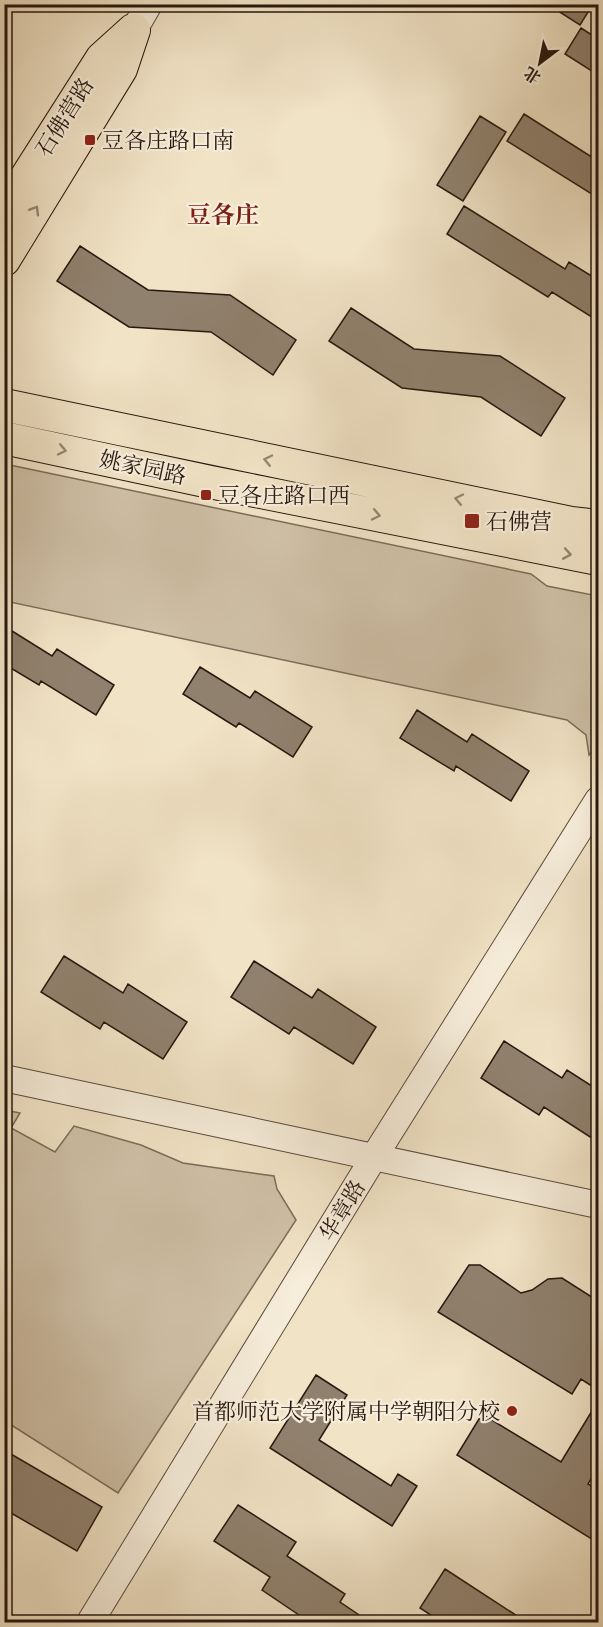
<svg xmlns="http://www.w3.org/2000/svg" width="603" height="1627" font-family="'Sorts Mill Goudy','Noto Serif SC',serif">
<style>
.green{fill:#cfc0a7;stroke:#7b6c5a;stroke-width:1.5}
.building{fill:#90816e;stroke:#27170e;stroke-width:1.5}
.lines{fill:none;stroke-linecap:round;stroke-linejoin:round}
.minor-casing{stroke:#5a4a3c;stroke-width:28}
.major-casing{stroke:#27170e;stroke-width:34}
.minor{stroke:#f6edda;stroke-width:26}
.major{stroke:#f1e3c6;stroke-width:32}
.oneway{stroke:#968773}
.poi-dot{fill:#8f2418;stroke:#f6edda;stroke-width:2}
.labels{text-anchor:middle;stroke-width:4.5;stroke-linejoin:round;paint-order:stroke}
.street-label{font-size:22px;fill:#27170e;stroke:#f6edda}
.poi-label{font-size:22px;fill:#27170e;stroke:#f6edda;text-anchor:start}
.neighbourhood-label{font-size:24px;font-weight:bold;fill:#7a1f14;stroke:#f6edda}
</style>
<rect width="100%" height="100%" fill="#f1e3c6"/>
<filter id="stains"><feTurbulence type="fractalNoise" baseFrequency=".00333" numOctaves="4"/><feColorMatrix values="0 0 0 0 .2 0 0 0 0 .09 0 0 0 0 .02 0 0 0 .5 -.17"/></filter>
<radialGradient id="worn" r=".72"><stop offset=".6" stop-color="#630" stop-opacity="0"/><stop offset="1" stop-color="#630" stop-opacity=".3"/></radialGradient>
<path class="green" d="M5 464 531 574 547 586 598 596V743L589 755 586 735 567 720 5 601Z
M5 1110 20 1113 11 1128 55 1152 74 1126 141 1145 183 1163 274 1176 277 1189 296 1220 118 1493 5 1421Z"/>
<path class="building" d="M547 4H593L580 25Z
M581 28 598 39V75L565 54Z
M524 114 598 161V198L507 141Z
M480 116 506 132 463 201 437 185Z
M464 206 565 269 569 262 598 280V321L552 292 548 297 447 234Z
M80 246 148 290 230 295 296 340 273 375 211 332 129 327 57 281Z
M351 308 414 349 500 356 565 398 541 436 481 397 402 388 329 341Z
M4 626 52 656 57 649 114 685 96 715 41 681 39 685 4 664Z
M200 667 250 698 255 691 312 727 293 757 239 723 236 727 183 694Z
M417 710 467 742 472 734 529 771 511 801 456 766 454 771 400 738Z
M64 956 123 993 128 984 187 1022 163 1059 104 1022 100 1029 41 992Z
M254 961 312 998 318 989 376 1027 353 1064 294 1027 289 1034 231 997Z
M504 1041 562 1078 567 1070 598 1090V1142L544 1107 539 1115 481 1078Z
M469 1265H480L521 1293 532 1290 548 1279 562 1278 598 1301V1390L581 1379 572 1394 438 1312Z
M316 1375 347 1395 319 1440 391 1486 398 1474 417 1486 392 1526 270 1448Z
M598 1401V1467L588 1484 598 1490V1543L457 1455 482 1414 561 1462Z
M4 1450 102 1507 77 1551 4 1509Z
M238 1505 296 1542 287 1556 345 1594 340 1602 371 1623H311L262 1590 270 1577 214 1541Z
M445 1569 528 1623H443L420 1608Z"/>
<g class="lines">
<defs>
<path id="minor" d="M134 30 149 4
M4 1078 598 1205
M90 1622 374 1157 598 800"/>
<path id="major" d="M4 212 102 58 133 30
M4 260 121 69 134 30
M4 405 571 523 598 526
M4 438 210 482 598 559"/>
</defs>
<use href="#minor" class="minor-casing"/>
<use href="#major" class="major-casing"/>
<use href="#minor" class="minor"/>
<use href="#major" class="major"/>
</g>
<defs><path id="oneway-chevron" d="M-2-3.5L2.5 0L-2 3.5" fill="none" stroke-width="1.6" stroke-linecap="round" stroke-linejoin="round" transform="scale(1.5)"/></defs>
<g class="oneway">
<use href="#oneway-chevron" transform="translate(35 210) rotate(-59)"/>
<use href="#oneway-chevron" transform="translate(62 450) rotate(12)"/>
<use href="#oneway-chevron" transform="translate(268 460) rotate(-168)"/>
<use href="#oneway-chevron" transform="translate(459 499) rotate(-168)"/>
<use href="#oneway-chevron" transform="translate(376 515) rotate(12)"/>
<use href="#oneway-chevron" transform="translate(567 554) rotate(10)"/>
</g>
<g class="poi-dot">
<rect x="84" y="134" width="12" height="12" rx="3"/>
<rect x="200" y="489" width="12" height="12" rx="3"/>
<rect x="464" y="513" width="16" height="16" rx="3"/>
<circle cx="512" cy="1411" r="6"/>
</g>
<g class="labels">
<g class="street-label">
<text transform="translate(64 117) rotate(-58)" y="8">石佛营路</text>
<text transform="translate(143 467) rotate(12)" y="8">姚家园路</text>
<text transform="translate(342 1210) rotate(-59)" y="8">华章路</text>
</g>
<g class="poi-label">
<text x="102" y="148">豆各庄路口南</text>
<text x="218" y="503">豆各庄路口西</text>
<text x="486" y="529">石佛营</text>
<text x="500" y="1419" text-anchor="end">首都师范大学附属中学朝阳分校</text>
</g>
<g class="neighbourhood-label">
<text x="223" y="223">豆各庄</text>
</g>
</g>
<rect width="603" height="1627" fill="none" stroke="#f1e3c6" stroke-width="24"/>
<rect x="6" y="6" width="591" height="1615" fill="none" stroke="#27170e" stroke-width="3"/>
<rect x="12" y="12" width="579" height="1603" fill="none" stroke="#27170e" stroke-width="1.5"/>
<g transform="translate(540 63) rotate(212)" stroke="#f6edda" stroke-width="4.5" paint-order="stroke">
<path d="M0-4.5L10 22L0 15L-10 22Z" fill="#27170e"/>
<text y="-9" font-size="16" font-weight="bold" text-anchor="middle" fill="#27170e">北</text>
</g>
<rect width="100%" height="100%" filter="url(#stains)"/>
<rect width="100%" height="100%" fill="url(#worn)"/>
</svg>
